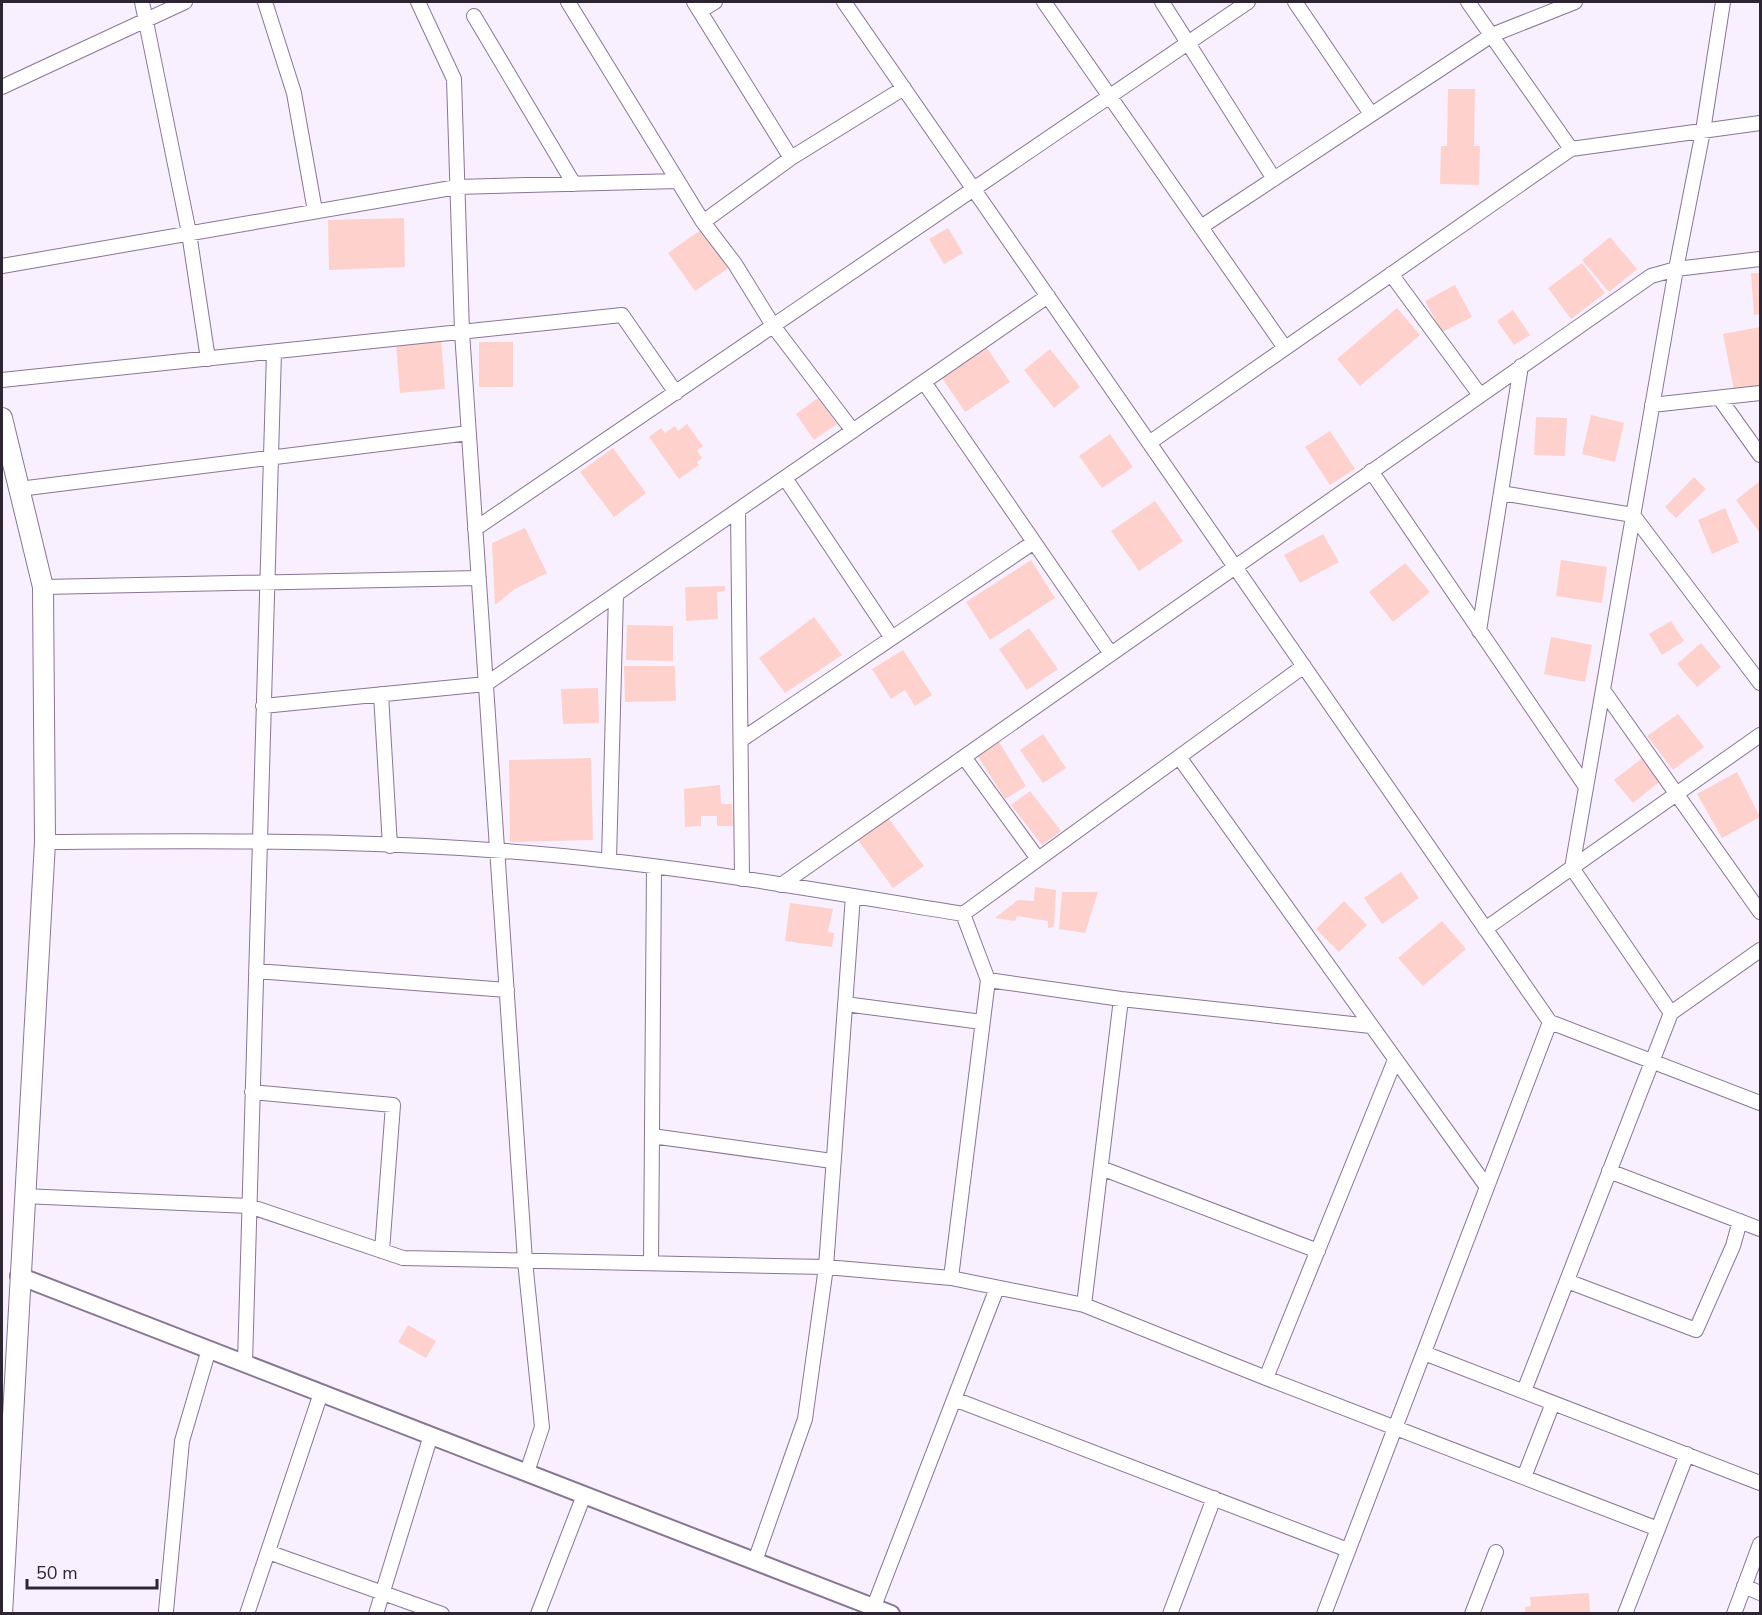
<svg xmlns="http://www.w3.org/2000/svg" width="1762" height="1615" font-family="'Nunito Sans',sans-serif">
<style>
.building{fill:#fed1cd}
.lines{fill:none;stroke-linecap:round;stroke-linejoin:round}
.minor-casing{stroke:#887695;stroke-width:16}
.tertiary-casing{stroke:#887695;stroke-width:20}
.secondary-casing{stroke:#887695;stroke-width:22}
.minor{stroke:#fff;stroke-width:14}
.tertiary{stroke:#fff;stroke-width:16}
.secondary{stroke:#fff;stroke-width:20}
</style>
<rect width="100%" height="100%" fill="#f8f0fe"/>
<path class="building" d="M1448 89H1475L1474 146H1480L1479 185 1440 184 1441 146H1447Z
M404 218 405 267 329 270 328 220Z
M948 228 963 253 944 264 929 239Z
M702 229 730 267 695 291 668 253Z
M1610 237 1637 269 1609 292 1582 260Z
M1582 263 1605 293 1571 319 1548 288Z
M1751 273H1760V314L1754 315Z
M1455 285 1472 317 1442 332 1425 301Z
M1397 308 1420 335 1360 386 1337 359Z
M1513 310 1530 335 1514 345 1497 321Z
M1760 327V385L1734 390 1723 334Z
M441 340 445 389 400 393 396 344Z
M479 342H513V387H479Z
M987 348 1010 382 965 412 942 378Z
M1050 349 1080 387 1054 408 1024 370Z
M818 398 837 424 814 440 796 414Z
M1591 415 1624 423 1615 462 1582 454Z
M1536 417 1567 418 1565 456 1534 455Z
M687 424 703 446 697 451 702 458 697 462 699 465 679 479 649 437 661 428 665 433 675 426 678 431Z
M1330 431 1355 469 1330 485 1305 447Z
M1110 434 1133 467 1102 488 1079 456Z
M613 448 646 493 614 517 580 472Z
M1694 477 1706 489 1676 518 1665 507Z
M1760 481V533L1736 500Z
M1155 501 1183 541 1139 571 1111 531Z
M1725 508 1739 542 1712 554 1698 520Z
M525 528 547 573 515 589 495 605 492 543Z
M1323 534 1339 562 1300 583 1284 555Z
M1031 560 1055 598 990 640 966 602Z
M1561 560 1607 567 1602 603 1556 596Z
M1405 563 1430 592 1393 622 1369 592Z
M725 586V591L717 592 718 619 686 621 685 587Z
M814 617 842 655 785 693 759 658Z
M1671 621 1684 641 1662 655 1649 634Z
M627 625 673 626V661L626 660Z
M1029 628 1058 669 1027 690 999 649Z
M1551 637 1592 645 1585 682 1544 674Z
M1701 643 1721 667 1697 687 1677 664Z
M903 650 932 695 915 706 905 690 891 699 872 669Z
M624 666H675L676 701 625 702Z
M598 688 599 723 563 724 561 689Z
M1678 714 1704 747 1673 770 1647 736Z
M1043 734 1066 768 1043 783 1020 750Z
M999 742 1026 786 1005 799 977 755Z
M1645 756 1663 779 1633 803 1614 780Z
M591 758 593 840 510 842 509 760Z
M1737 772 1760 817 1722 838 1697 794Z
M720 785 721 804H732L733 826H717V816H701V826L685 827 684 789Z
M1030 791 1061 831 1042 845 1011 805Z
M886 815 924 866 893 888 855 836Z
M1401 872 1419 898 1382 924 1364 898Z
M1035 887 1056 890 1054 927 1048 928V921L1017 916 1015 921 995 918 1018 900 1034 901Z
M1062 892H1098L1085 933 1059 929Z
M1344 901 1367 925 1339 952 1316 929Z
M790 903 833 909 828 932 834 933 832 947 785 941Z
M1442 921 1466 949 1423 986 1398 958Z
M408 1325 436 1341 426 1358 398 1342Z
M1589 1593 1590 1614H1526L1525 1607 1531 1606 1530 1597Z"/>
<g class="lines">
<defs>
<path id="minor" d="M142 2 189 233 208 359
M265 2 294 93 315 211
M418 2 454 79 462 332 525 1261 542 1427 527 1472
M568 2 703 222 735 264 774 327 853 431
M694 2 791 158
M844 2 1550 1022 1760 1103
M1044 2 1285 348
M1162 2 1274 179
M1295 2 1371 114
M1468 2 1571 149
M700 11 715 2
M474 16 574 184
M2 87 185 2
M703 222 791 158 904 88
M1201 227 1492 35 1575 2
M2 266 457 187 678 181
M1391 274 1480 395
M2 380 622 315 676 393
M924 382 1111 654
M1720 399 1760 455
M1652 405 1760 393
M1149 443 1571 149 1760 123
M1371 471 1586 787
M785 478 892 638
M19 489 469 433
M1501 493 1633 515 1760 683
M738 510 742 879
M475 529 1248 2
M43 587 479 578
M1479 631 1521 366
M1603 690 1760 912
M381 694 390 846
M263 706 486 684 1048 296
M741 740 1034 542
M964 757 1038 859
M1179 757 1487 1187
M45 842C233 840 422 839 610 861 728 874 846 895 963 914L1304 666
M609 860 616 594
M781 885 1651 276 1676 269 1760 259
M1485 929 1760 735
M256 971 507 990
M988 980 1121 999 1371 1026
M845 1004 982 1022
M1671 1013 1572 868 1676 269 1703 131 1723 2
M252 1092 393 1105 382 1251
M652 1136 832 1161
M1101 1168 1318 1251
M1609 1171 1760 1229
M23 1196 249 1206 403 1258 826 1267 951 1278 1084 1305 1266 1378 1658 1529
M651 1263 654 867
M951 1278 988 980 963 914
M1567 1281 1696 1330 1733 1246 1740 1221
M1084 1305 1121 999
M1424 1353 1760 1483
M245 1363 274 352
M1266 1378 1395 1060
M1524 1391 1671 1013 1760 950
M954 1399 1348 1550
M1524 1477 1553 1403
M268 1552 442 1614
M755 1561 805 1419 826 1267 853 896
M1744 1586 1760 1593
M166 1611 182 1441 209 1349
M247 1614 321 1393
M376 1614 431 1435
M538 1614 584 1495
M871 1614 997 1288
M1170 1614 1214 1498
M1324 1614 1550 1022
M1472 1614 1496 1552
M1625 1614 1687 1454
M1734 1614 1760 1544"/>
<path id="tertiary" d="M19 1276 891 1614"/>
<path id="secondary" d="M2 418 43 587 45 842 2 1614"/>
</defs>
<use href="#minor" class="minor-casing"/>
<use href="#tertiary" class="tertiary-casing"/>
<use href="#secondary" class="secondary-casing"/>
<use href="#minor" class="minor"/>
<use href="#tertiary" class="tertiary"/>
<use href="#secondary" class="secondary"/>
</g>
<rect width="1762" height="1615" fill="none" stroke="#2d2632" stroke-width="6"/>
<path d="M27 1579v9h130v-9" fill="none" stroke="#2d2632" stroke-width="3"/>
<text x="36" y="1579" font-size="18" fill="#2d2632" stroke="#f8f0fe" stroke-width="4.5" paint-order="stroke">50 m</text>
</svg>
